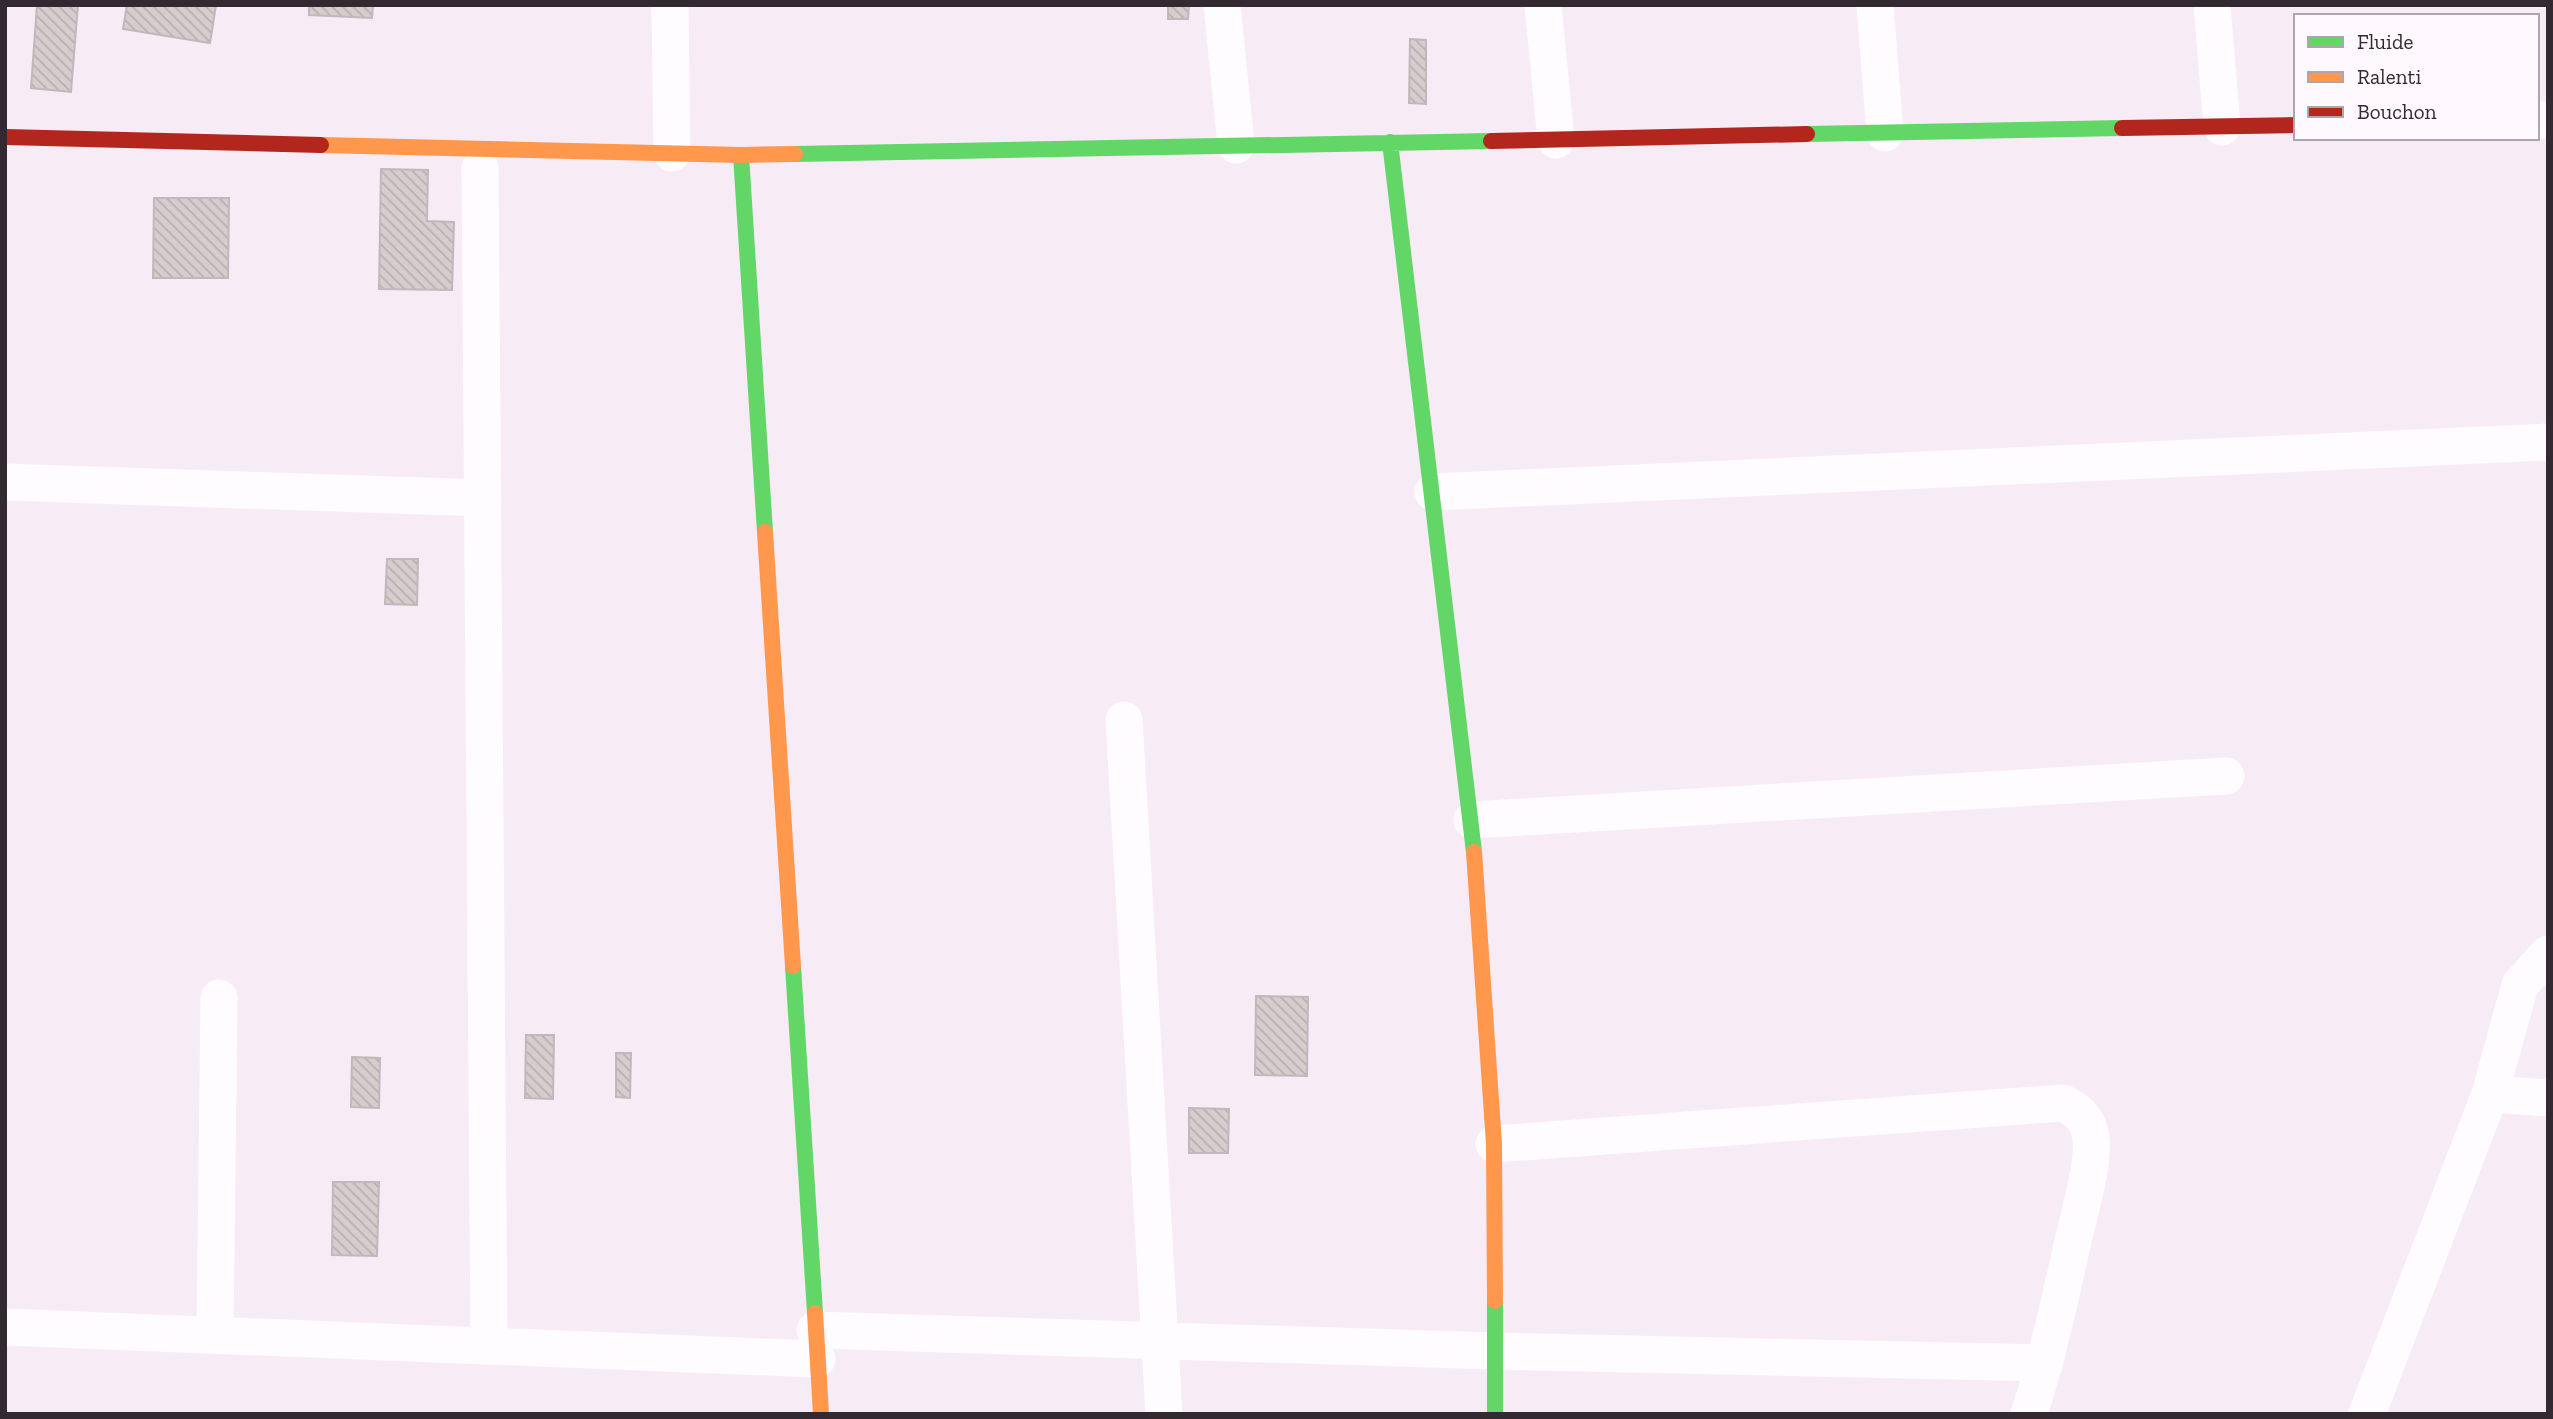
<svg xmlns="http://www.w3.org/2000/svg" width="2553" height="1419" font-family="'Zilla Slab',serif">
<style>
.building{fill:url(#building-back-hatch);stroke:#c2b7ba;stroke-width:2}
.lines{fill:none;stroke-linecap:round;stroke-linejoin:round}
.street{stroke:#fefcfe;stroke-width:37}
.fast{stroke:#63d668;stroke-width:16}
.slow{stroke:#ff974d;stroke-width:16}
.jam{stroke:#b3261e;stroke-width:16}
</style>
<defs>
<pattern id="building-back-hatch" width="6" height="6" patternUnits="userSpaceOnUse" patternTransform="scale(1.75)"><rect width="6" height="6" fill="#d7ccce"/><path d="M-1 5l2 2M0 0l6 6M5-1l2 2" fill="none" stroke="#b9afb1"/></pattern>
</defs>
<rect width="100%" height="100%" fill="#f7ebf6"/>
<path class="building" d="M37 5H78L71 92 31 88Z
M127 5H216L210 43 123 29Z
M309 5H373L372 18 309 15Z
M1168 5H1189L1188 19H1168Z
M1410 39 1426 40V104L1409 103Z
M381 169 428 170 427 221 454 222 452 290 379 289Z
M154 198H229L228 278H153Z
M387 559H418L417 605 385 604Z
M1256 996 1308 997 1307 1076 1255 1075Z
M526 1035H554L553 1099 525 1098Z
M616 1053H631L630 1098 616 1097Z
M352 1057 380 1058 379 1108 351 1107Z
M1189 1108 1229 1109 1228 1153H1189Z
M333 1182H379L377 1256 332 1255Z"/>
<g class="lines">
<path class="street" d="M670 5 672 153
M1222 5 1236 145
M1543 5 1556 140
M1875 5 1885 133
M2212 5 2222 127
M2537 120H2548
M480 168 489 1346
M5 482 483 498
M1433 492 2548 442
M1124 720 1164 1414
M1472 820 2226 776
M2490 1094 2548 1098
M1494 1144 2063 1103C2078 1110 2089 1120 2091 1138 2094 1160 2082 1205 2076 1228 2062 1290 2049 1352 2029 1414
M5 1327 817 1359
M815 1330 1494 1351 2045 1363
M215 1335 219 998
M2367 1414 2490 1094 2520 985 2548 954"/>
<path class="fast" d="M1807 134 2122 128
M1390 142 1474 852
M795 154 1491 141
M741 155 765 532
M793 966 815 1313
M1495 1301V1414"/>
<path class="slow" d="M321 145 741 155 795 154
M765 532 793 966
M1474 852 1494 1144 1495 1301
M815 1313 821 1414"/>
<path class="jam" d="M2122 128 2296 125
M5 137 321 145
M1491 141 1807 134"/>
</g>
<rect width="2553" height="1419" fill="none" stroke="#322931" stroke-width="14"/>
<rect x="2294" y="14" width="245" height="126" fill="#fef9fe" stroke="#aca6ac" stroke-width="2"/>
<rect x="2308" y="37" width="35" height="10" fill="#63d668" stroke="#aca6ac" stroke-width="2"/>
<text x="2357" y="49" font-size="21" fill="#322931">Fluide</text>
<rect x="2308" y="72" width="35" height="10" fill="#ff974d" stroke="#aca6ac" stroke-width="2"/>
<text x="2357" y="84" font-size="21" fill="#322931">Ralenti</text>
<rect x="2308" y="107" width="35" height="10" fill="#b3261e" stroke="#aca6ac" stroke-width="2"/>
<text x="2357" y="119" font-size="21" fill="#322931">Bouchon</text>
</svg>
